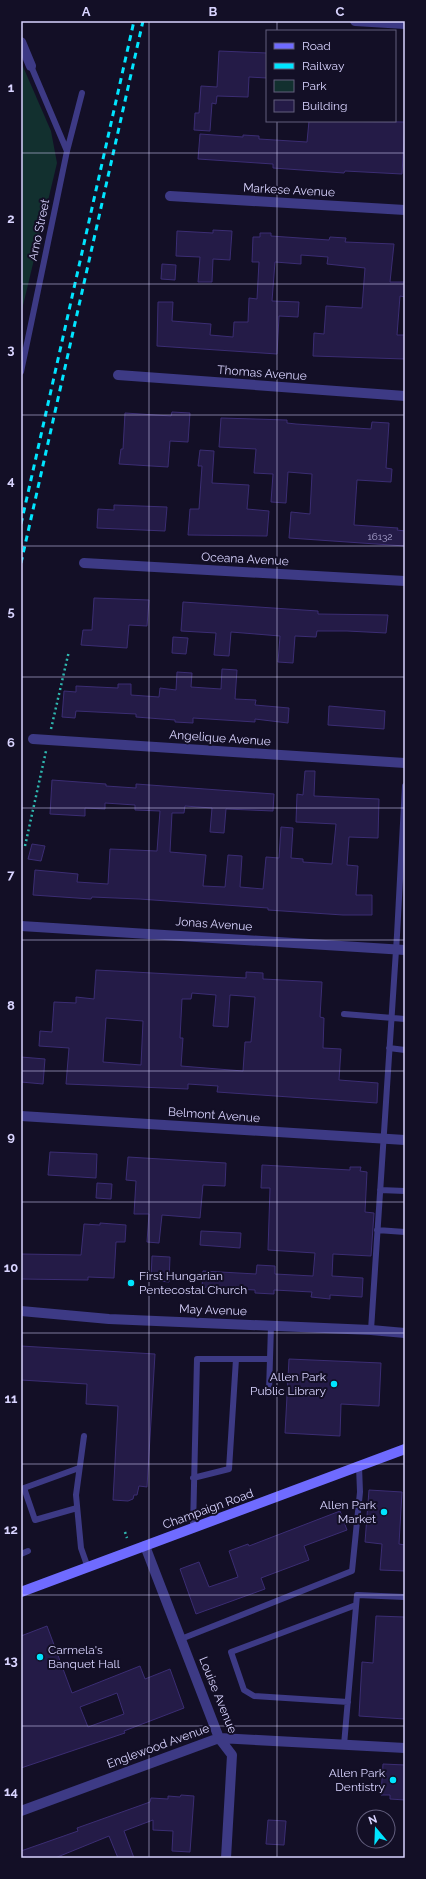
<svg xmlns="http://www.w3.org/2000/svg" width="426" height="1879" font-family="Raleway,sans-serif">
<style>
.green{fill:#12302f}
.building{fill:#241b47;stroke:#3b2d73;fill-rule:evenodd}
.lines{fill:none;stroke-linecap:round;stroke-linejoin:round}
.path{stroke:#2fb8b0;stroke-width:2.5;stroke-dasharray:2 3;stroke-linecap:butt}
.lane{stroke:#3d3a85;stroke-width:6}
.street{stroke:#3d3a85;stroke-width:10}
.secondary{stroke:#6f6bff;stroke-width:10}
.rail{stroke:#00e5ff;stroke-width:3;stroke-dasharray:6 5;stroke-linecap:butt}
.grid{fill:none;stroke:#d9d4ff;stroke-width:1;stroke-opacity:0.55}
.poi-dot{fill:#00e5ff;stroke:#130f26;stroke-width:1.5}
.labels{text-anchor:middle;stroke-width:4;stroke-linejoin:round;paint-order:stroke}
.number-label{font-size:10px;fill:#aca6d1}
.street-label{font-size:12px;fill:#d9d4ff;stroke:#130f26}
.poi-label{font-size:12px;fill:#d9d4ff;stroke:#130f26;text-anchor:end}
.neatline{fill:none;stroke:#d9d4ff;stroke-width:1.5}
.grid-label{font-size:13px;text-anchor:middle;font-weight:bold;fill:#d9d4ff}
</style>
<rect width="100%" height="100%" fill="#130f26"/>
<path class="green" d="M21 62 51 131 57 163 21 314Z"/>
<path class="building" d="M219 51 267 53V78L249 77 248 97 217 96 216 104 212 103 210 131 194 130 195 113H199L201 86 217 87Z
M309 121 405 122 402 174 345 171 344 173 273 168V164L198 159 200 134 243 137V135L259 136V139L307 142Z
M213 230 232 231 230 260 213 259 212 282H198L200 257 176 256 177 231 213 233Z
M260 233H271V236L329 240 330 237 346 238 345 242 394 244 390 282H405V297L400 296 397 335H405V359L313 356 314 333 324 334 326 306 362 308 365 268 327 264 328 257 301 255V264L275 262 272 301 299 302 298 317 279 316 277 354 157 346 158 302H173L172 321 211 324 210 335 233 337 234 322H248L249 298 257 299 259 262H252L253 237H260Z
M162 264 176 265 175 280 161 279Z
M172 412 190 413 188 442 170 441 168 467 119 464 121 449H123L125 413 171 416Z
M221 418 287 420V423L296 424 371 429 372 422 389 423 386 468 392 469 391 482 357 480 354 525 398 528 397 530 405 531V546L289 538 291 512 310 514 312 474 288 472 286 503 271 502 273 474 254 473 256 449 219 447Z
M200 450 214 451 212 483 249 485 247 509 269 511 267 536 188 535 190 509H199L202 466H198Z
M114 505 167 507 165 531 97 528 98 509 114 510Z
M94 598 149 600 147 626 129 625 127 648 81 645 83 630H92Z
M183 602 318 611V614L388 615 386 633 347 631H317L316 637 295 636 293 663 278 662 280 636 231 632 229 656 214 655 216 633 181 631Z
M173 637 188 638 186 654 172 653Z
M222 669 237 670 235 699 256 700 255 705 289 708 288 723 255 719V722L193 718V723L175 722V720L136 717V714L76 711 75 718 62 717 64 691 76 692V686L118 688V684H131V695L159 697 160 688 176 690 177 672 192 673 191 687 221 689Z
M329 706 385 711 384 729 328 725Z
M305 771H315L314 796 379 799 378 838 349 837 347 865 358 866 356 895H372V915H343L268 910V908L139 899 92 897 91 899 33 895 35 870 78 874 77 882 108 884 110 849 157 851 160 811 135 810V805L105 803V809L85 808V816L50 814 52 780 106 784V786L136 788V784L274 794 273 811 226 809 224 833 210 832 212 808 185 806 184 813H172L170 852 206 855 203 886 225 887 228 855 242 856 240 887 263 889 266 857 279 858 281 827 293 828 291 858 303 859V862L332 864 336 824 296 822 297 794 303 795Z
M32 844 45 846 41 861 28 859Z
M96 970 246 978V972L263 973V979L322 982 320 1017 324 1018 323 1048 341 1049 339 1080 378 1083 377 1103 217 1092 218 1086 188 1084V1089L66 1084 69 1048 39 1046 40 1031 52 1032 54 1002 76 1003V997L94 999ZM192 993 216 995 213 1026 228 1027 230 995 255 997 251 1042H245L243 1071 181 1066 183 1038H180L182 999H191ZM106 1018 143 1021 141 1065 103 1062Z
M21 1057 45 1059 43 1084 21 1082Z
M50 1152 97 1154 96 1178 48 1175Z
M128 1157 226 1163 225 1186 203 1185 200 1218 162 1215 159 1243 147 1242 149 1214H134L136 1181 126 1180Z
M262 1165 350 1170V1167H361L360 1171 367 1172 365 1212 374 1213 371 1256 333 1254 332 1276 363 1278 362 1297 330 1295V1299L311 1297 312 1292 274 1290V1294L255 1293V1290L202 1287 203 1271 256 1274 257 1265 275 1266V1274L313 1276 315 1253 268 1250 270 1188H261Z
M97 1183 112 1184 111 1199 96 1198Z
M100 1223 126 1225 125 1242H116L114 1278 88 1277V1280L21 1279V1254L81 1255 84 1224 100 1225Z
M201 1231 241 1233 240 1248 200 1245Z
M152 1256 170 1257 169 1282 151 1280Z
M21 1346 155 1354 147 1487 139 1486 137 1495H134L133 1499 128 1501 113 1500 118 1406 86 1404 87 1384 21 1380Z
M289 1359 381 1363 379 1406 341 1404 340 1436 285 1433Z
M369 1490 402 1492 399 1544 405 1545V1571L380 1570 382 1544 365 1542Z
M340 1511 347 1530 304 1546 309 1560 261 1578 265 1589 196 1614 180 1569 199 1562 209 1587 238 1577 229 1551 248 1544 249 1546Z
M376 1616 405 1617V1719L359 1716 362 1662 373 1663Z
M47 1626 72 1693 140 1666 145 1679 170 1669 184 1708 124 1731 125 1733 21 1768V1636ZM117 1693 124 1714 88 1727 80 1707Z
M383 1764 405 1765V1800L390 1799V1795H381Z
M181 1795 194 1796 190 1852 172 1851 173 1831 153 1830V1820L124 1831 134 1858H118L109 1836 55 1858H21V1851L78 1831 77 1828 150 1802 151 1798 168 1799V1796L180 1797Z
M268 1820 286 1821 284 1845 266 1844Z"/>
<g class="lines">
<path class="path" d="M51 729 69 651
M25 846 46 751
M125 1532 127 1538"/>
<path class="lane" d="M31 66 67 151
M21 372 67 151 82 93
M344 1014 405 1019
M389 1048 405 1050
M380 1190 405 1191
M377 1230 405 1232
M371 1330 397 935 405 786
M269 1391 271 1326
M84 1436 76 1495 81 1548 88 1568
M193 1478 229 1469 236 1359
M77 1508 35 1520 24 1488 79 1468
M193 1528 197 1359H270
M21 1554 28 1551
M181 1639 352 1571 360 1492 359 1466
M348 1702 254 1696 244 1690 231 1652 356 1605
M344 1745 357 1595 405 1597"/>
<path class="street" d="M355 21 405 24
M21 42 31 66
M170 196 405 210
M118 375 405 396
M84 563 405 581
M33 739 405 763
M21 926 405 950
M21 1116 405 1140
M21 1311 109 1319 371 1330 405 1333
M145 1546 219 1738 232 1755 226 1858
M21 1811 219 1738 405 1748"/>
<path class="secondary" d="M21 1592 405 1449"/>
<path class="rail" d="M21 524 134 21
M21 563 143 21"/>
</g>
<path class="grid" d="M149 21V1858M277 21V31M277 121V1858M21 153H405M21 284H405M21 415H405M21 546H405M21 677H405M21 808H405M21 940H405M21 1071H405M21 1202H405M21 1333H405M21 1464H405M21 1595H405M21 1726H405"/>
<g class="poi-dot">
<circle cx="131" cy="1283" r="4"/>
<circle cx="334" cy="1384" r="4"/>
<circle cx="384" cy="1512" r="4"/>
<circle cx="40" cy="1657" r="4"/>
<circle cx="393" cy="1780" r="4"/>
</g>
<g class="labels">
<g class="number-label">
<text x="380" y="540">16132</text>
</g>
<g class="street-label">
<text transform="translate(289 190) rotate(3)" y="4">Markese Avenue</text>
<text transform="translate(39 230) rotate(-78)" y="4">Arno Street</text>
<text transform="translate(262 373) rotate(4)" y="4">Thomas Avenue</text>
<text transform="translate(245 559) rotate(3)" y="4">Oceana Avenue</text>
<text transform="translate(220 738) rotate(4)" y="4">Angelique Avenue</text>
<text transform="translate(214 924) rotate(4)" y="4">Jonas Avenue</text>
<text transform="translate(214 1115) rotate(4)" y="4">Belmont Avenue</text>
<text transform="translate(213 1310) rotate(2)" y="4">May Avenue</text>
<text transform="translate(208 1509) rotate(-20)" y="4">Champaign Road</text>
<text transform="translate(218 1695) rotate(68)" y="4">Louise Avenue</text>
<text transform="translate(158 1746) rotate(-20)" y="4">Englewood Avenue</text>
</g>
<g class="poi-label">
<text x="139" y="1280" text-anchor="start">First Hungarian<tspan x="139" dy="14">Pentecostal Church</tspan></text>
<text x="326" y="1381">Allen Park<tspan x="326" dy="14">Public Library</tspan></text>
<text x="376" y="1509">Allen Park<tspan x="376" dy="14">Market</tspan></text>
<text x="48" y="1654" text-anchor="start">Carmela's<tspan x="48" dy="14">Banquet Hall</tspan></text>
<text x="385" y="1777">Allen Park<tspan x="385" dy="14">Dentistry</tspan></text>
</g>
</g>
<rect width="426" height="1879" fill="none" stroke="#130f26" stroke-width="44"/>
<rect x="266" y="30" width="130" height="92" fill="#130f26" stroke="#625e7d"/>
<rect x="274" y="43" width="20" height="6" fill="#6f6bff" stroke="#625e7d"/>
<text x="302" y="50" font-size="12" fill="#d9d4ff">Road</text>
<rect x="274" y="63" width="20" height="6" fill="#00e5ff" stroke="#625e7d"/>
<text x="302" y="70" font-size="12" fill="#d9d4ff">Railway</text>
<rect x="274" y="80" width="20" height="12" fill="#12302f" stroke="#625e7d"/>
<text x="302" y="90" font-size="12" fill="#d9d4ff">Park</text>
<rect x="274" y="100" width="20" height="12" fill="#241b47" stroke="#625e7d"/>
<text x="302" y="110" font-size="12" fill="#d9d4ff">Building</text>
<g transform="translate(376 1829) rotate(341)"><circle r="19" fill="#130f26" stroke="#625e7d"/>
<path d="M0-3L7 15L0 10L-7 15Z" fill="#00e5ff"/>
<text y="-6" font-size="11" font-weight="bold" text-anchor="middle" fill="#d9d4ff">N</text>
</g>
<rect x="22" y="22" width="382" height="1835" class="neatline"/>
<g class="grid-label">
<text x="86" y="16">A</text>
<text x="213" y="16">B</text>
<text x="340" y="16">C</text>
<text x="11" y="92">1</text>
<text x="11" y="223">2</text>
<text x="11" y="354">3</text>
<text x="11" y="485">4</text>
<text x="11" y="616">5</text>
<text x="11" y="747">6</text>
<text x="11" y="879">7</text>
<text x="11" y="1010">8</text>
<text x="11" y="1141">9</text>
<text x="11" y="1272">10</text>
<text x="11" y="1403">11</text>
<text x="11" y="1534">12</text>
<text x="11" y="1665">13</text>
<text x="11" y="1796">14</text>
</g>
</svg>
